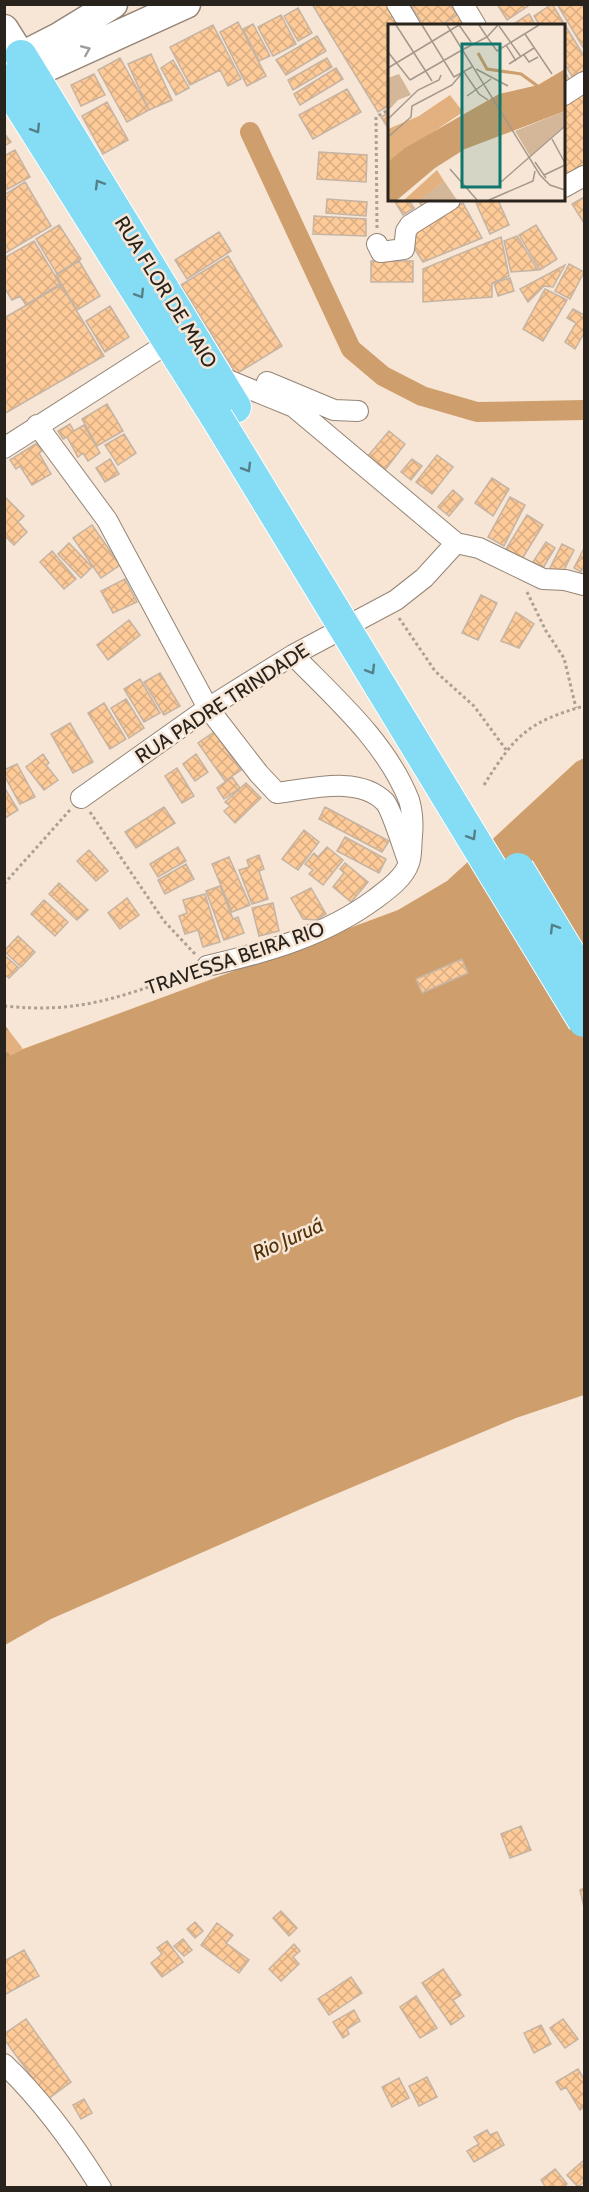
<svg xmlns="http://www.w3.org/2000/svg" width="589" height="2192" font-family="Cabin,sans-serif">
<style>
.forest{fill:url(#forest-firs)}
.water{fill:#ce9e6d}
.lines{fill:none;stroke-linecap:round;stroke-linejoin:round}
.canal{stroke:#ce9e6d;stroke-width:20}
.building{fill:url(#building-cross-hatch);stroke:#c5b4a4;stroke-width:1.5}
.street-casing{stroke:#958576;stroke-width:22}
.secondary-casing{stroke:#958576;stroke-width:31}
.primary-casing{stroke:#fff;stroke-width:34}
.path{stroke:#ada093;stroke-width:3;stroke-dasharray:3 3;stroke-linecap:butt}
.street{stroke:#fff;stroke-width:20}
.secondary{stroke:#fff;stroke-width:28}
.primary{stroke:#84dcf5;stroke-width:32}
.primary-bridge-casing{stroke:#fff;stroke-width:34;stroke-linecap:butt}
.primary-bridge{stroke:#84dcf5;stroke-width:32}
.oneway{stroke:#9f9c99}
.oneway2{stroke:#568089}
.labels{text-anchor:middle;stroke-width:5;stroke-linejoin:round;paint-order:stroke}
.street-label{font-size:20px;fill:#29231d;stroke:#f7e6d5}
.water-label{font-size:21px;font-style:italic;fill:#523209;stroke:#f7e6d5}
.inset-river{fill:none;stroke:#ce9e6d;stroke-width:3}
.inset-road{fill:none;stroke:#a5988b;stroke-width:1.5}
.view{fill:#0f766e;fill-opacity:0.15;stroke:#0f766e;stroke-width:3}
.inset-edge{fill:none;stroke:#29231d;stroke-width:3}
</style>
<defs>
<pattern id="forest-firs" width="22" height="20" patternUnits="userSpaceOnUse" patternTransform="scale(1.5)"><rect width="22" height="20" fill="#e2b17f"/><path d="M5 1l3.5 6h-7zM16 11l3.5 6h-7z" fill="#c2986d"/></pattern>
<pattern id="building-cross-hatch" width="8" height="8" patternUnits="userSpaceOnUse" patternTransform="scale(1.5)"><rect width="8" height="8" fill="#fdca98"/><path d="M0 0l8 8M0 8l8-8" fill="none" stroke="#d9ad83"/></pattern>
</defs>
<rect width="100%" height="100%" fill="#f7e6d5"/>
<path class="forest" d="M4 1024 23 1049 5 1059H4Z"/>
<path class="water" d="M584 758V1395L516 1418 310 1505 51 1619 5 1645 4 1059 23 1049 398 910 447 881 576 762Z"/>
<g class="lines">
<path class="canal" d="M250 132 351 349 383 376 422 396 477 412 584 410"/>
</g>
<path class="building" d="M312 4H388L401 26H390V105L378 112Z
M410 4H450L457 15 439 26H424Z
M497 4H531L507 20Z
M552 4 584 56V70L573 78 564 63V26H540L534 16Z
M557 4H584V49Z
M298 8 312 33 298 41 284 16Z
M458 14 465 26H439L457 15Z
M529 14 536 26H510Z
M281 15 296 44 273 56 258 27Z
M238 22 266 76 247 86 220 32Z
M253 24 270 56 259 61 243 29Z
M213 25 241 79 228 86 220 70 190 85 170 47Z
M317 36 326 51 286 75 276 60Z
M151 54 172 100 149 110 128 64Z
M120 58 149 110 127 122 98 70Z
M327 58 332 67 293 90 288 80Z
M173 60 189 88 176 95 161 68Z
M336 68 343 79 300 105 294 94Z
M564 70 570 81 564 84Z
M94 74 105 95 81 106 71 85Z
M347 89 361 112 313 139 299 115Z
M584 92V166L564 180V104Z
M107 102 128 140 103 154 82 116Z
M390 112V131L381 117Z
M4 133 11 142 4 146Z
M15 150 30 177 4 191V156Z
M319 152 367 155 366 182 317 179Z
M25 182 51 226 4 254V195Z
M584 197V223L572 204Z
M327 199 367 202 366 216 326 213Z
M394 200H409L414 208 403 215Z
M418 200H438L424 209Z
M483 200H498L509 225 490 234 476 203Z
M463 203 482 238 423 262 407 237Z
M314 216 366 219V236L313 234Z
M59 225 81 259 57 274 36 239Z
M536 225 557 259 540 270 519 235Z
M219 232 231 251 187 279 175 260Z
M517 236 538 270 511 272 504 241Z
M501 237 509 276 492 283V297L423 302V269Z
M34 241 60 284 26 305 20 296 12 300 4 287V258Z
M228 256 282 346 236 374 181 285Z
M79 261 100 296 77 310 56 275Z
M371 261H413V282H371Z
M569 264 584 272 570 299 555 291Z
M565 265 553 287 544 286 528 302 520 289Z
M510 278 514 291 498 296 494 283Z
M61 285 104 356 4 414V318Z
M545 289 567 300 543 341 523 329Z
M110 306 129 337 105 352 86 321Z
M573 309 584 315V333L575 349 565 342 576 323 567 318Z
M107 404 123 431 97 446 82 419Z
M70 424 74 431 84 425 100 453 88 461 83 453 78 457 67 437 63 439 58 431Z
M389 431 405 444 385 470 367 457Z
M124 434 136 453 118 465 105 445Z
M37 443 42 451 39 453 51 474 32 485 20 466 16 469 10 460Z
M437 455 453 467 432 494 416 482Z
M110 459 119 474 105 482 96 468Z
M412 459 422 466 411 480 401 472Z
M492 478 509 489 493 516 475 503Z
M453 490 463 499 449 516 438 507Z
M4 496 24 516 18 522 27 532 14 545 4 535Z
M510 497 525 505 504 546 488 537Z
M527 515 543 525 522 559 506 549Z
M92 525 120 565 101 578 73 538Z
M546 542 555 548 543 568 533 562Z
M69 543 92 567 81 578 58 554Z
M562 544 574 550 562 574 550 568Z
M584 548V565L581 572 574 568Z
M52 551 76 579 64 589 40 562Z
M125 579 137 602 113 613 101 591Z
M481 595 497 603 478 640 462 633Z
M516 612 534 624 519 648 501 641Z
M129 620 140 635 108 660 97 645Z
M160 673 180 706 164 715 144 682Z
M140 679 160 713 144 722 124 689Z
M126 699 144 728 129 738 111 708Z
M104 703 126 739 110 749 88 713Z
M70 723 93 762 73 773 51 734Z
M214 732 241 770 225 781 198 743Z
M43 754 49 763 46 765 58 780 44 790 26 767Z
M196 754 208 772 195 781 183 764Z
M17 764 35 797 20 804 4 775V770Z
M177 768 194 796 182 803 165 776Z
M232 777 240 788 224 799 217 788Z
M246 783 261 798 235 823 224 811 230 806 225 802Z
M4 787 18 810 5 818 4 817Z
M164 807 175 823 136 848 125 832Z
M325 807 389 841 382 852 319 819Z
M304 830 319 842 298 870 282 859Z
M345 837 386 859 379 873 337 851Z
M178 847 186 861 158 877 150 864Z
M327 847 343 860 323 885 309 874 313 870 305 864 314 853 318 857Z
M89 850 108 871 96 881 77 861Z
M259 855 264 869 259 871 268 899 252 904 239 870 249 867 247 860Z
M229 857 250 905 232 912 212 864Z
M345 863 368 882 351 902 333 887 344 873 340 869Z
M186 864 194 879 165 894 158 880Z
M59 883 88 910 77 920 49 894Z
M220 886 233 919 238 917 244 933 224 940 206 891Z
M311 888 326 914 316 920 303 919 291 898Z
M205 894 220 942 203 947 198 930 185 934 179 916 187 913 183 900Z
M127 898 139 915 120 929 108 913Z
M44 900 68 922 55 936 31 914Z
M273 903 279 931 259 936 252 908Z
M18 936 35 952 21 967 4 951Z
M4 955 19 968 9 978 4 974Z
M462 959 468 973 422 993 416 979Z
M521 1826 531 1850 510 1858 501 1834Z
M584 1888V1907L580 1890Z
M281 1911 297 1928 289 1936 273 1918Z
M195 1922 203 1931 195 1938 187 1929Z
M217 1923 233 1935 226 1943 249 1960 239 1973 201 1945Z
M183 1939 192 1950 184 1956 174 1946Z
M167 1941 183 1962 162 1977 151 1963 162 1954 157 1948Z
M294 1944 300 1951 293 1957 299 1964 281 1981 269 1969Z
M24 1950 39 1976 4 1995V1961Z
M443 1969 461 1995 453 2000 464 2016 451 2025 422 1983Z
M351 1977 362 1993 329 2015 318 1999Z
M416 1996 437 2028 420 2038 400 2007Z
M354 2010 360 2021 347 2029 349 2034 343 2038 333 2022Z
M26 2019 71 2082 48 2099 4 2039V2034Z
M563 2019 578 2039 565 2048 550 2028Z
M541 2025 551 2044 534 2053 524 2033Z
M578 2069 584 2079V2107L580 2110 566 2087 561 2090 556 2082Z
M427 2077 437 2097 419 2106 409 2086Z
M399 2078 409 2098 392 2107 382 2087Z
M84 2099 92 2113 81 2119 73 2105Z
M487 2130 490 2135 497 2132 504 2145 474 2162 467 2151 479 2144 474 2137Z
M584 2160V2182L578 2187 567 2175Z
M555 2169 567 2184 563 2188H546L541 2180Z"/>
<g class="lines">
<defs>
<path id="street" d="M397 4 410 26
M463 4 476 26
M564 95 584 82
M564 187 584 176
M377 244 381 252 404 249 406 231 410 225 450 200
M218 376 294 407 456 543 479 548 543 579 565 580 584 585
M267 382 334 410 358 411
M37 425 107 520 208 708 259 774 277 793C310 789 359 775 385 802 392 810 404 851 409 863
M4 448 179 336
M81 798 208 708 293 655 396 600 424 578 456 543
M207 966C267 952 325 936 375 899 387 890 404 878 409 863 412 856 411 844 412 836 413 825 412 810 409 800 386 742 335 698 293 655
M4 2064C43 2101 73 2143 101 2188"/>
<path id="secondary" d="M4 29 21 56
M4 65 59 37 113 4
M12 83 186 4"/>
<path id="primary" d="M21 56 235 407
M4 80 217 418"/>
</defs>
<use href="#street" class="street-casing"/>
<use href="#secondary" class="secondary-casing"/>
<use href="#primary" class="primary-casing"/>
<path class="path" d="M377 228 376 117 390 109
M527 592 546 631 564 658 576 708
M399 618 435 671 474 706 507 751
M484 785C515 735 528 722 584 706
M90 812 164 921 195 954
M4 884 70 810
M4 1006C79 1014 120 997 189 973"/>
<use href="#street" class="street"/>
<use href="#secondary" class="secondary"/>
<use href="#primary" class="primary"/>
<defs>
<path id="primary-bridge" d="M217 418 584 1021
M518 869 584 978"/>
</defs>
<use href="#primary-bridge" class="primary-bridge-casing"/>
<use href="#primary-bridge" class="primary-bridge"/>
</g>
<defs><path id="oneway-chevron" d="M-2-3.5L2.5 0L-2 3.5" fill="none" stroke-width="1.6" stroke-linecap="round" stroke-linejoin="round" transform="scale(1.5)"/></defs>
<use class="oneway" href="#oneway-chevron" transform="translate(86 50) rotate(-23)"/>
<g class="oneway2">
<use href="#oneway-chevron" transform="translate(36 129) rotate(58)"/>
<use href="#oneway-chevron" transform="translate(99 184) rotate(-121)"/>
<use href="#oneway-chevron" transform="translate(140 294) rotate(58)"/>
<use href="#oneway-chevron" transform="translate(247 468) rotate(59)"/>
<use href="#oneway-chevron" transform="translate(371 670) rotate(59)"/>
<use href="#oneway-chevron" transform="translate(472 836) rotate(59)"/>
<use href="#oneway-chevron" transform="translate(554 928) rotate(-121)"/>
</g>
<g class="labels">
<g class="street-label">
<text transform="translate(166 292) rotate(58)" y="7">RUA FLOR DE MAIO</text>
<text transform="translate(222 703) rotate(-33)" y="7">RUA PADRE TRINDADE</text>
<text transform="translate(235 958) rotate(-19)" y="7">TRAVESSA BEIRA RIO</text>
</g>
<g class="water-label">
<text transform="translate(288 1239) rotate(-24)" y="7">Rio Juruá</text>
</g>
</g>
<g transform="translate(388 24)">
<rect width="177" height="177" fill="#f7e6d5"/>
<path d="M177 87V101L142 132 127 107ZM56 157 69 176H32L35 173Z" fill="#d4b799"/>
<path d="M62 71 75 88 0 138V105L31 92ZM49 146 56 157 32 176H16Z" fill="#e2b17f"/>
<path d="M11 50 23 71 10 76 0 87V54Z" fill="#d4b799"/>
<path d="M177 45V87L77 125 47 144 9 176H0V138L17 124 111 70 150 61Z" fill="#ce9e6d"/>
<path class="inset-river" d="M90 29 99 45 133 50 151 63"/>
<path class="inset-road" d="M8 1 44 57M34 1 66 53 84 43M59 1 152 151 162 161 177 166M71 1 83 18M110 1 99 13 109 27 151 1M111 2 133 33M137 10 164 50M118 21 128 37M74 26 99 13 91 1M0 28 22 56M136 31 141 38 150 33M121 40 146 24M0 44 71 1M88 45 120 62M76 48 91 70 100 76M22 56 74 26M79 72 103 55M0 95 30 66 51 56 53 51M0 113 23 93 24 82 64 61 74 49M164 115 177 139M147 138 158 154M62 145 89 176M156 151 177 141M113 158 177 102M101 176 145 157 147 147"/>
<path class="view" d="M74 20H112V163H74Z"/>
<rect width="177" height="177" class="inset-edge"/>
</g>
<rect width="589" height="2192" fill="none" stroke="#29231d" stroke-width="12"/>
</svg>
